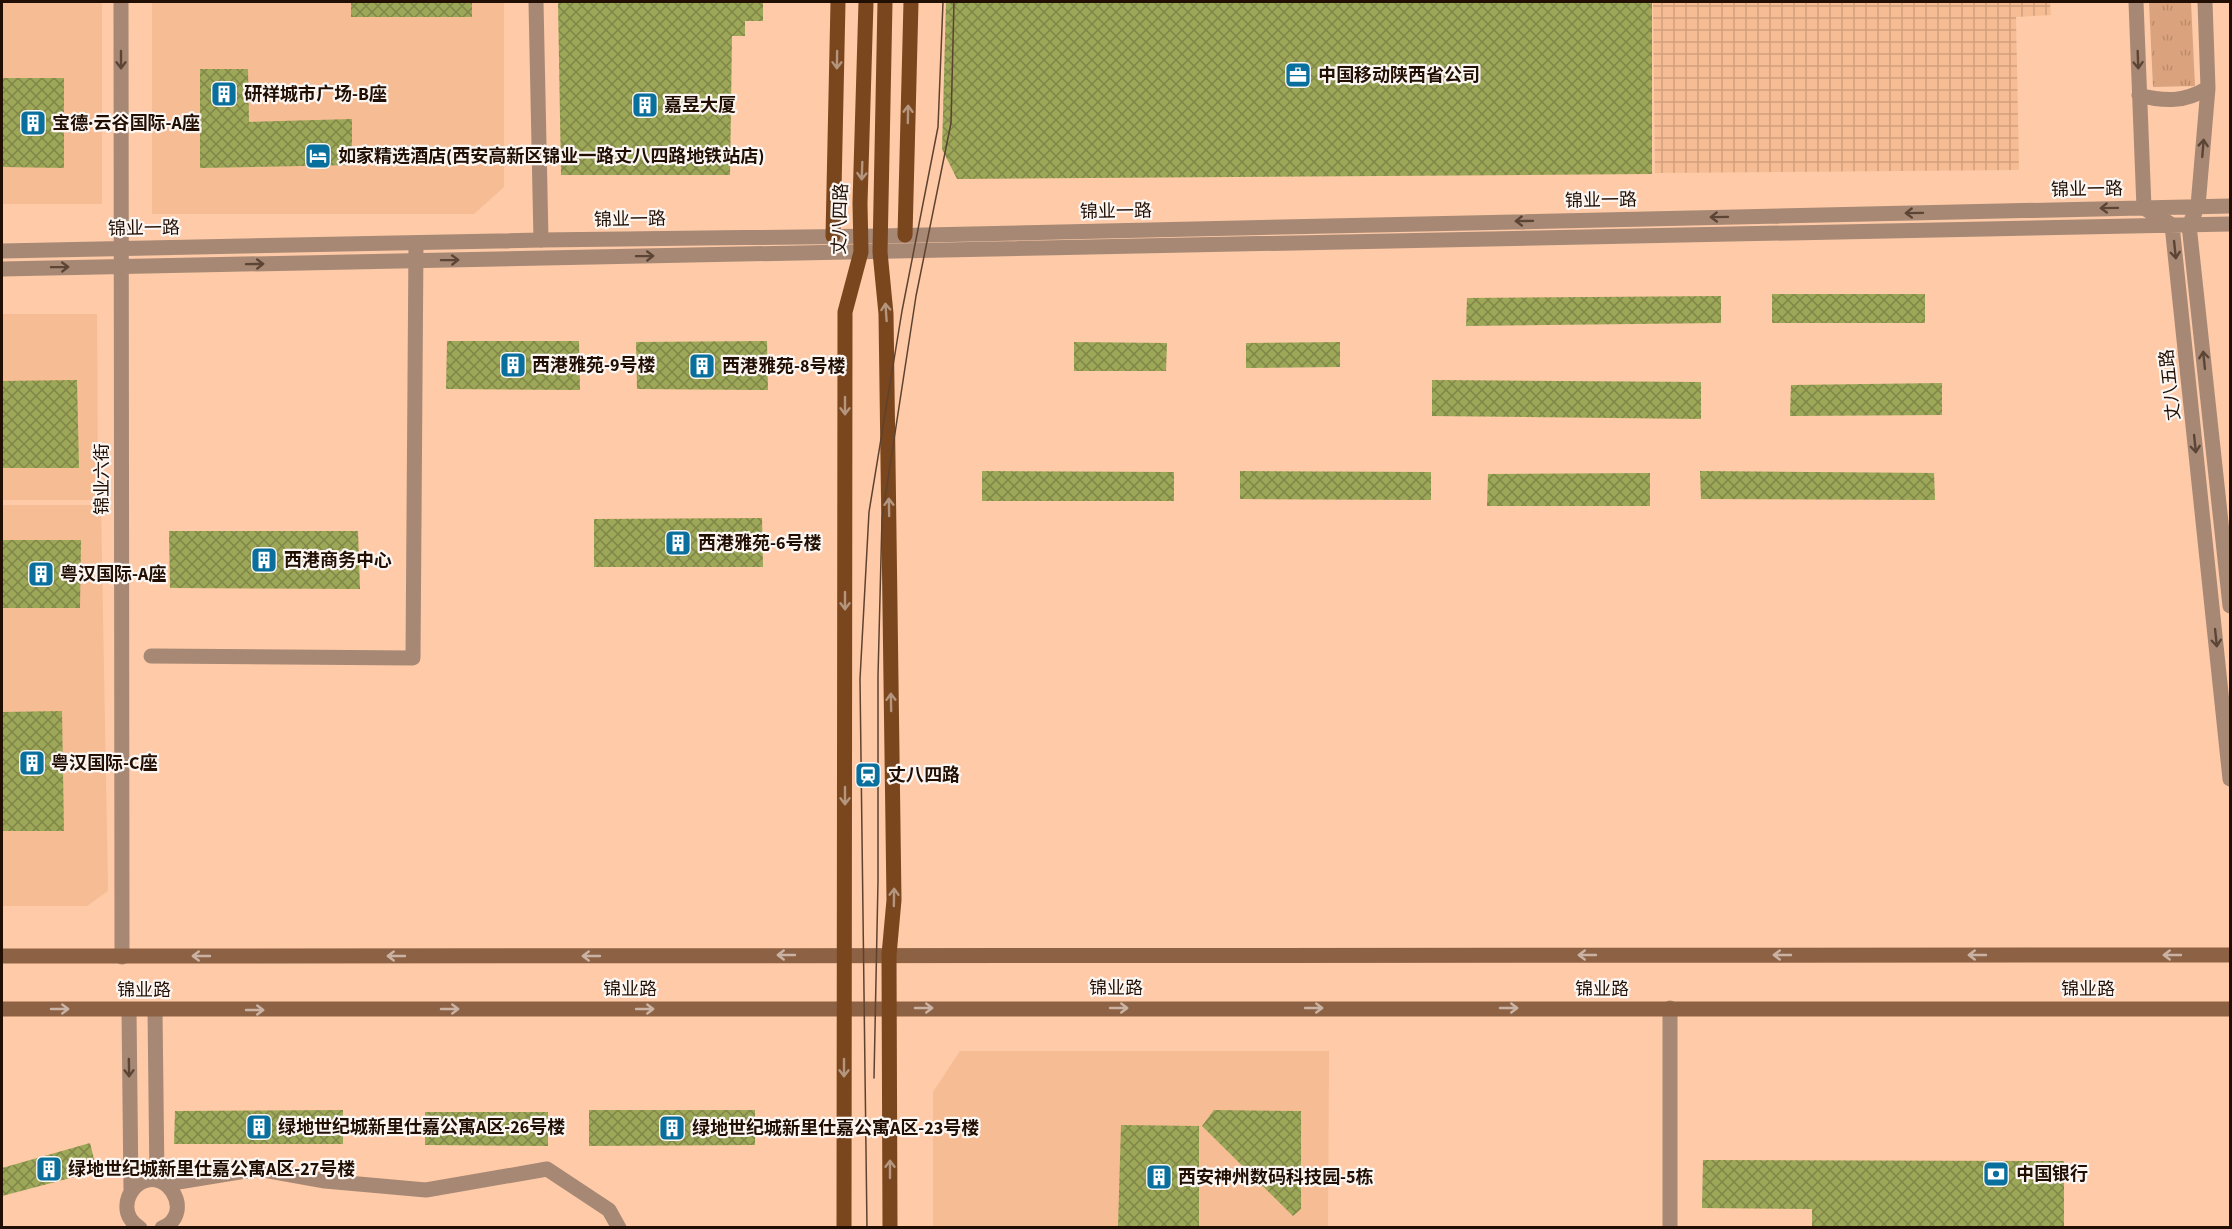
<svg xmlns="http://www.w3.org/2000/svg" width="2232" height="1229" font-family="'Source Sans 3','Noto Sans SC',sans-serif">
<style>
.built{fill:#f6bc94}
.industrial{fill:url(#industrial-grid)}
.grass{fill:url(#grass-tufts)}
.building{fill:url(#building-cross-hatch)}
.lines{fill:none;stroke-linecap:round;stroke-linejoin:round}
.minor{stroke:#a68874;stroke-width:15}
.tertiary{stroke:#a68874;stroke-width:15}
.secondary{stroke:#8d6244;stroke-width:15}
.primary{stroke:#7a461e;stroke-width:15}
.tram{stroke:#5d4230;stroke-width:1.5}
.oneway{stroke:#5d4536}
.oneway2{stroke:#b4957e}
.oneway3{stroke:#cab3a4}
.labels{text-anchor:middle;stroke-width:4.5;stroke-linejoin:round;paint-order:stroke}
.poi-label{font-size:18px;font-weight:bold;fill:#210f04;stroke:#fcf6f3;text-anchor:start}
.street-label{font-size:18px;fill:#210f04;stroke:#fcf6f3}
</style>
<defs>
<pattern id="industrial-grid" width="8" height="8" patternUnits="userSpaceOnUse" patternTransform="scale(1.5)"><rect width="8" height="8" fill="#f6bc94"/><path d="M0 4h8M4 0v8" fill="none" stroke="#d3a07e"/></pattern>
<pattern id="grass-tufts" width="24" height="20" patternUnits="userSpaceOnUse" patternTransform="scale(1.5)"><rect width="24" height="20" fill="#dba37d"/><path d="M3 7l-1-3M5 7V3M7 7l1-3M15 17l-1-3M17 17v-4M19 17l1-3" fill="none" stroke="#bc8b6a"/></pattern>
<pattern id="building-cross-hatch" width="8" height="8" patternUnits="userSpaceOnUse" patternTransform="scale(1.5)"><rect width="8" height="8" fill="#9ca758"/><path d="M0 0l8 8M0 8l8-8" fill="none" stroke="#7f8647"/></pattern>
</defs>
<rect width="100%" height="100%" fill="#fecaa7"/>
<path class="built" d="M2 2H102V204H2Z
M152 2H504V187L474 214H152Z
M2 314H97L98 500H2Z
M2 505H101L108 891 87 906H2Z
M960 1051H1329L1328 1227 933 1228V1092Z"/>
<path class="industrial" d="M1653 2H2050L2051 15 2016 17 2019 170 1655 173Z"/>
<path class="grass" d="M2149 2H2191L2195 86 2153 87Z"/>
<path class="building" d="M351 2H472V17H351Z
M558 2H763V21H745V36H732L730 175H561Z
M946 2H1652V174L957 179 942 149Z
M200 69H248L249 122 352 119V165L200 168Z
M2 78H64V168L2 167Z
M1772 294H1925V323H1772Z
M1721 296V323L1466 326 1467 298Z
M447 341H579L580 390 446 389Z
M767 341 768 390 637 389 636 342Z
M1074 342 1167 343 1166 371H1074Z
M1340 342V367L1246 368V343Z
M77 380 79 468H2V381Z
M1432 380 1701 382V419L1432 416Z
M1942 383V415L1790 416 1791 385Z
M982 471 1174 472V501H982Z
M1240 471 1431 472V500L1240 499Z
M1700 471 1934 473 1935 500 1701 499Z
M1650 473V506H1487L1488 474Z
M762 518 763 567H594V519Z
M169 531H358L360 589 170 588Z
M2 540H81L80 608H2Z
M62 711 64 831H2V712Z
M343 1110V1144H174L175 1111Z
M589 1110H755V1145L589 1146Z
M1214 1110 1301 1111V1209L1293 1216 1202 1126Z
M425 1112H548V1146L425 1145Z
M1121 1125 1199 1126V1227H1118Z
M90 1143 97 1171 2 1196V1168Z
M1703 1160 2064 1161V1227H1812V1209L1702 1208Z"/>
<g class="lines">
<path class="minor" d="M536 2 541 240
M151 656 413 658 416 243
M1670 1008V1228
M129 1010 131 1191
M155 1010 157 1180
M166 1184 258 1169 325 1181 426 1190 547 1169 609 1210 619 1228
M140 1228C132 1223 126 1215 127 1205 127 1199 130 1193 134 1188 163 1159 198 1213 162 1228"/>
<path class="tertiary" d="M121 2 122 957
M2136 2 2144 208 2172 225 2230 779
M2205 2 2208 88 2198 206 2189 225 2230 606
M2139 95C2165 102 2185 102 2208 88
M2 251 541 240 880 236 2230 206
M2 269 2230 224"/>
<path class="secondary" d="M2 956 2230 955
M2 1009H2230"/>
<path class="primary" d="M885 2 880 252 886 314 894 900 889 955 890 1228
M905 235 911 2
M833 236 838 2
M844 1228 845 312 861 252 860 203 866 2"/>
<path class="tram" d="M874 1078 878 881V676L882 518 916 296 951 123 954 2
M867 1228 860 679 869 512 902 311 938 127 943 2"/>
</g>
<defs><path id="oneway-shaft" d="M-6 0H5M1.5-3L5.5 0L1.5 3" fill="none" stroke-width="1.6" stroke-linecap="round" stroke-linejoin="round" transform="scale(1.5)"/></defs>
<g class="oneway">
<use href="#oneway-shaft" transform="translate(121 60) rotate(90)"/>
<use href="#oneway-shaft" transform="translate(2138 60) rotate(88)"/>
<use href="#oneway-shaft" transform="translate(2203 148) rotate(-85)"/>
<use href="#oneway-shaft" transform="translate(2109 208) rotate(179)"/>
<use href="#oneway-shaft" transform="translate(1914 213) rotate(179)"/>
<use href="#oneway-shaft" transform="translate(1719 217) rotate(179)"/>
<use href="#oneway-shaft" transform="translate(1524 221) rotate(179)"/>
<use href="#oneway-shaft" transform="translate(2175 250) rotate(84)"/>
<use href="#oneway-shaft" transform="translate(645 256) rotate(-1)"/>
<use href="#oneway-shaft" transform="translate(450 260) rotate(-1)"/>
<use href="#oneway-shaft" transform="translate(255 264) rotate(-1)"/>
<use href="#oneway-shaft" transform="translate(60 267) rotate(-1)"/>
<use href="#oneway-shaft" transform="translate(2204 360) rotate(-96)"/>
<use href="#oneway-shaft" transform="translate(2195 444) rotate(84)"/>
<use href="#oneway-shaft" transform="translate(2216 638) rotate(84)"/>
<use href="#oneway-shaft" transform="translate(129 1068) rotate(89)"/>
</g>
<g class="oneway2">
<use href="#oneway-shaft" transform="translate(837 60) rotate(91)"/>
<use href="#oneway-shaft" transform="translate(908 114) rotate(-89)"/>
<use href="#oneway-shaft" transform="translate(862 171) rotate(92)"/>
<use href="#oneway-shaft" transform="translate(886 312) rotate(-94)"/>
<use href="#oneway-shaft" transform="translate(845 406) rotate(90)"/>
<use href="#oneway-shaft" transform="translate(889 507) rotate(-91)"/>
<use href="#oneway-shaft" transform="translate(845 601) rotate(90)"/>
<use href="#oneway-shaft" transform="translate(891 702) rotate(-91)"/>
<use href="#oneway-shaft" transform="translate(845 796) rotate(90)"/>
<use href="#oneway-shaft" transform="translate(894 897) rotate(-89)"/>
<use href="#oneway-shaft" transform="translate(844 1068) rotate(90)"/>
<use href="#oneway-shaft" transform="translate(890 1169) rotate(-90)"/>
</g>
<g class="oneway3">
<use href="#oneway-shaft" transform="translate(786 955) rotate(180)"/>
<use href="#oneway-shaft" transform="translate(1587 955) rotate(180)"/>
<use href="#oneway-shaft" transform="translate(1782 955) rotate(180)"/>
<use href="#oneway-shaft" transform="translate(1977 955) rotate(180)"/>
<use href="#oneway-shaft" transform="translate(2172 955) rotate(180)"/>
<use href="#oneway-shaft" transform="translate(201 956) rotate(180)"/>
<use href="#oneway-shaft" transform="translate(396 956) rotate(180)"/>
<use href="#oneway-shaft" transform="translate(591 956) rotate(180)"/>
<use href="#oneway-shaft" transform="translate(924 1008)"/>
<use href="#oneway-shaft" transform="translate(1119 1008)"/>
<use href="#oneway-shaft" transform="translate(1314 1008)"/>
<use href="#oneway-shaft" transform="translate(1509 1008)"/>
<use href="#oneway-shaft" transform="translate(60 1009)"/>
<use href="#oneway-shaft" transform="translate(450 1009)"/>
<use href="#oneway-shaft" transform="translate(645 1009)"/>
<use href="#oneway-shaft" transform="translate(255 1010)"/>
</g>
<defs>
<symbol id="office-square" viewBox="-11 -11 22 22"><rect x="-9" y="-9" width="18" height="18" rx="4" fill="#09709d" stroke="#fcf6f3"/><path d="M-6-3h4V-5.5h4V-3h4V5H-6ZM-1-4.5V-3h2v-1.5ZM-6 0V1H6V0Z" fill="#fff"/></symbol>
<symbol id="building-square" viewBox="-11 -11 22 22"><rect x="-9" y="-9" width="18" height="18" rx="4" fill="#09709d" stroke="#fcf6f3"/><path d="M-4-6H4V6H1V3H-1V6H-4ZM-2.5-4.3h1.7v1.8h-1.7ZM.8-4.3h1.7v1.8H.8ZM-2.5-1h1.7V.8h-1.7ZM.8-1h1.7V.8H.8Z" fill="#fff"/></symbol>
<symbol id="hotel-square" viewBox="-11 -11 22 22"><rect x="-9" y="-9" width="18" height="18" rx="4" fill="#09709d" stroke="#fcf6f3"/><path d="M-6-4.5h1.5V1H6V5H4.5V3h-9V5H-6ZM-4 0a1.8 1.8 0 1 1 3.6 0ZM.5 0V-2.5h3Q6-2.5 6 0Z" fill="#fff"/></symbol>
<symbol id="station-square" viewBox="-11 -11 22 22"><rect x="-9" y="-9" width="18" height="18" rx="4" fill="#09709d" stroke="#fcf6f3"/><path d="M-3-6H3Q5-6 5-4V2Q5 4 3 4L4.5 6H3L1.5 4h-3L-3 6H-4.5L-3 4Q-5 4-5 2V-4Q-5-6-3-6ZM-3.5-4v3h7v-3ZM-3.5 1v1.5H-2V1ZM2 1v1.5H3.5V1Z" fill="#fff"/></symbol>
<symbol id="bank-square" viewBox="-11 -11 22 22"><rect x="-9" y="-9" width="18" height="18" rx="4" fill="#09709d" stroke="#fcf6f3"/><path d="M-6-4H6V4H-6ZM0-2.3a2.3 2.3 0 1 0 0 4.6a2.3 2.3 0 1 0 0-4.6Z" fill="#fff"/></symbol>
</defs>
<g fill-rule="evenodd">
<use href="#office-square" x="1283" y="60" width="30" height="30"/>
<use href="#building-square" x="209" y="79" width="30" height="30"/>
<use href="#building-square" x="630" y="90" width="30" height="30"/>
<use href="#building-square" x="18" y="108" width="30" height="30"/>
<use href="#hotel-square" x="303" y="141" width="30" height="30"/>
<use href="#building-square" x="498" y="350" width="30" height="30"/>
<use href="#building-square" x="687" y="351" width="30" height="30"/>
<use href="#building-square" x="663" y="528" width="30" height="30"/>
<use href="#building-square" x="249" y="545" width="30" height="30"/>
<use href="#building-square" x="26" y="559" width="30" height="30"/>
<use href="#building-square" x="17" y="748" width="30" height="30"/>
<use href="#station-square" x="853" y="760" width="30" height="30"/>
<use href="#building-square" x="244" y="1112" width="30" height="30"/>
<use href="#building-square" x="657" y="1113" width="30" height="30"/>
<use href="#building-square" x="34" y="1154" width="30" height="30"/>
<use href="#bank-square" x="1981" y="1159" width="30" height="30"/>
<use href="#building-square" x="1144" y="1162" width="30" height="30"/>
</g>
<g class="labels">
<g class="poi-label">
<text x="1318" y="81">中国移动陕西省公司</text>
<text x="244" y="100">研祥城市广场-B座</text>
<text x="664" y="111">嘉昱大厦</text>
<text x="52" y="129">宝德·云谷国际-A座</text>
<text x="338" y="162">如家精选酒店(西安高新区锦业一路丈八四路地铁站店)</text>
<text x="532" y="371">西港雅苑-9号楼</text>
<text x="722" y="372">西港雅苑-8号楼</text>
<text x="698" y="549">西港雅苑-6号楼</text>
<text x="284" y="566">西港商务中心</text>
<text x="60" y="580">粤汉国际-A座</text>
<text x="51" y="769">粤汉国际-C座</text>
<text x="888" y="781">丈八四路</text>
<text x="278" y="1133">绿地世纪城新里仕嘉公寓A区-26号楼</text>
<text x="692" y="1134">绿地世纪城新里仕嘉公寓A区-23号楼</text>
<text x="68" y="1175">绿地世纪城新里仕嘉公寓A区-27号楼</text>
<text x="2016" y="1180">中国银行</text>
<text x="1178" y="1183">西安神州数码科技园-5栋</text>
</g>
<g class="street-label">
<text transform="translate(2087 189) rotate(-1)" y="6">锦业一路</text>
<text transform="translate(1601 200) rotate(-1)" y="6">锦业一路</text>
<text transform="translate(1116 211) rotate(-1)" y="6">锦业一路</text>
<text transform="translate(630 219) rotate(-1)" y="6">锦业一路</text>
<text transform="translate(840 219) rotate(-88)" y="6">丈八四路</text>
<text transform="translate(144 228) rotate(-1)" y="6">锦业一路</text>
<text transform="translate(2170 385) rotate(-96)" y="6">丈八五路</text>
<text transform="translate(102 479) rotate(-90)" y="6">锦业六街</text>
<text x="1116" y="994">锦业路</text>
<text x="630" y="995">锦业路</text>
<text x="1602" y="995">锦业路</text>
<text x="2088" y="995">锦业路</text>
<text x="144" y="996">锦业路</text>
</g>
</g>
<rect width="2232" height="1229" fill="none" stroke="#210f04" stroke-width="6"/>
</svg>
